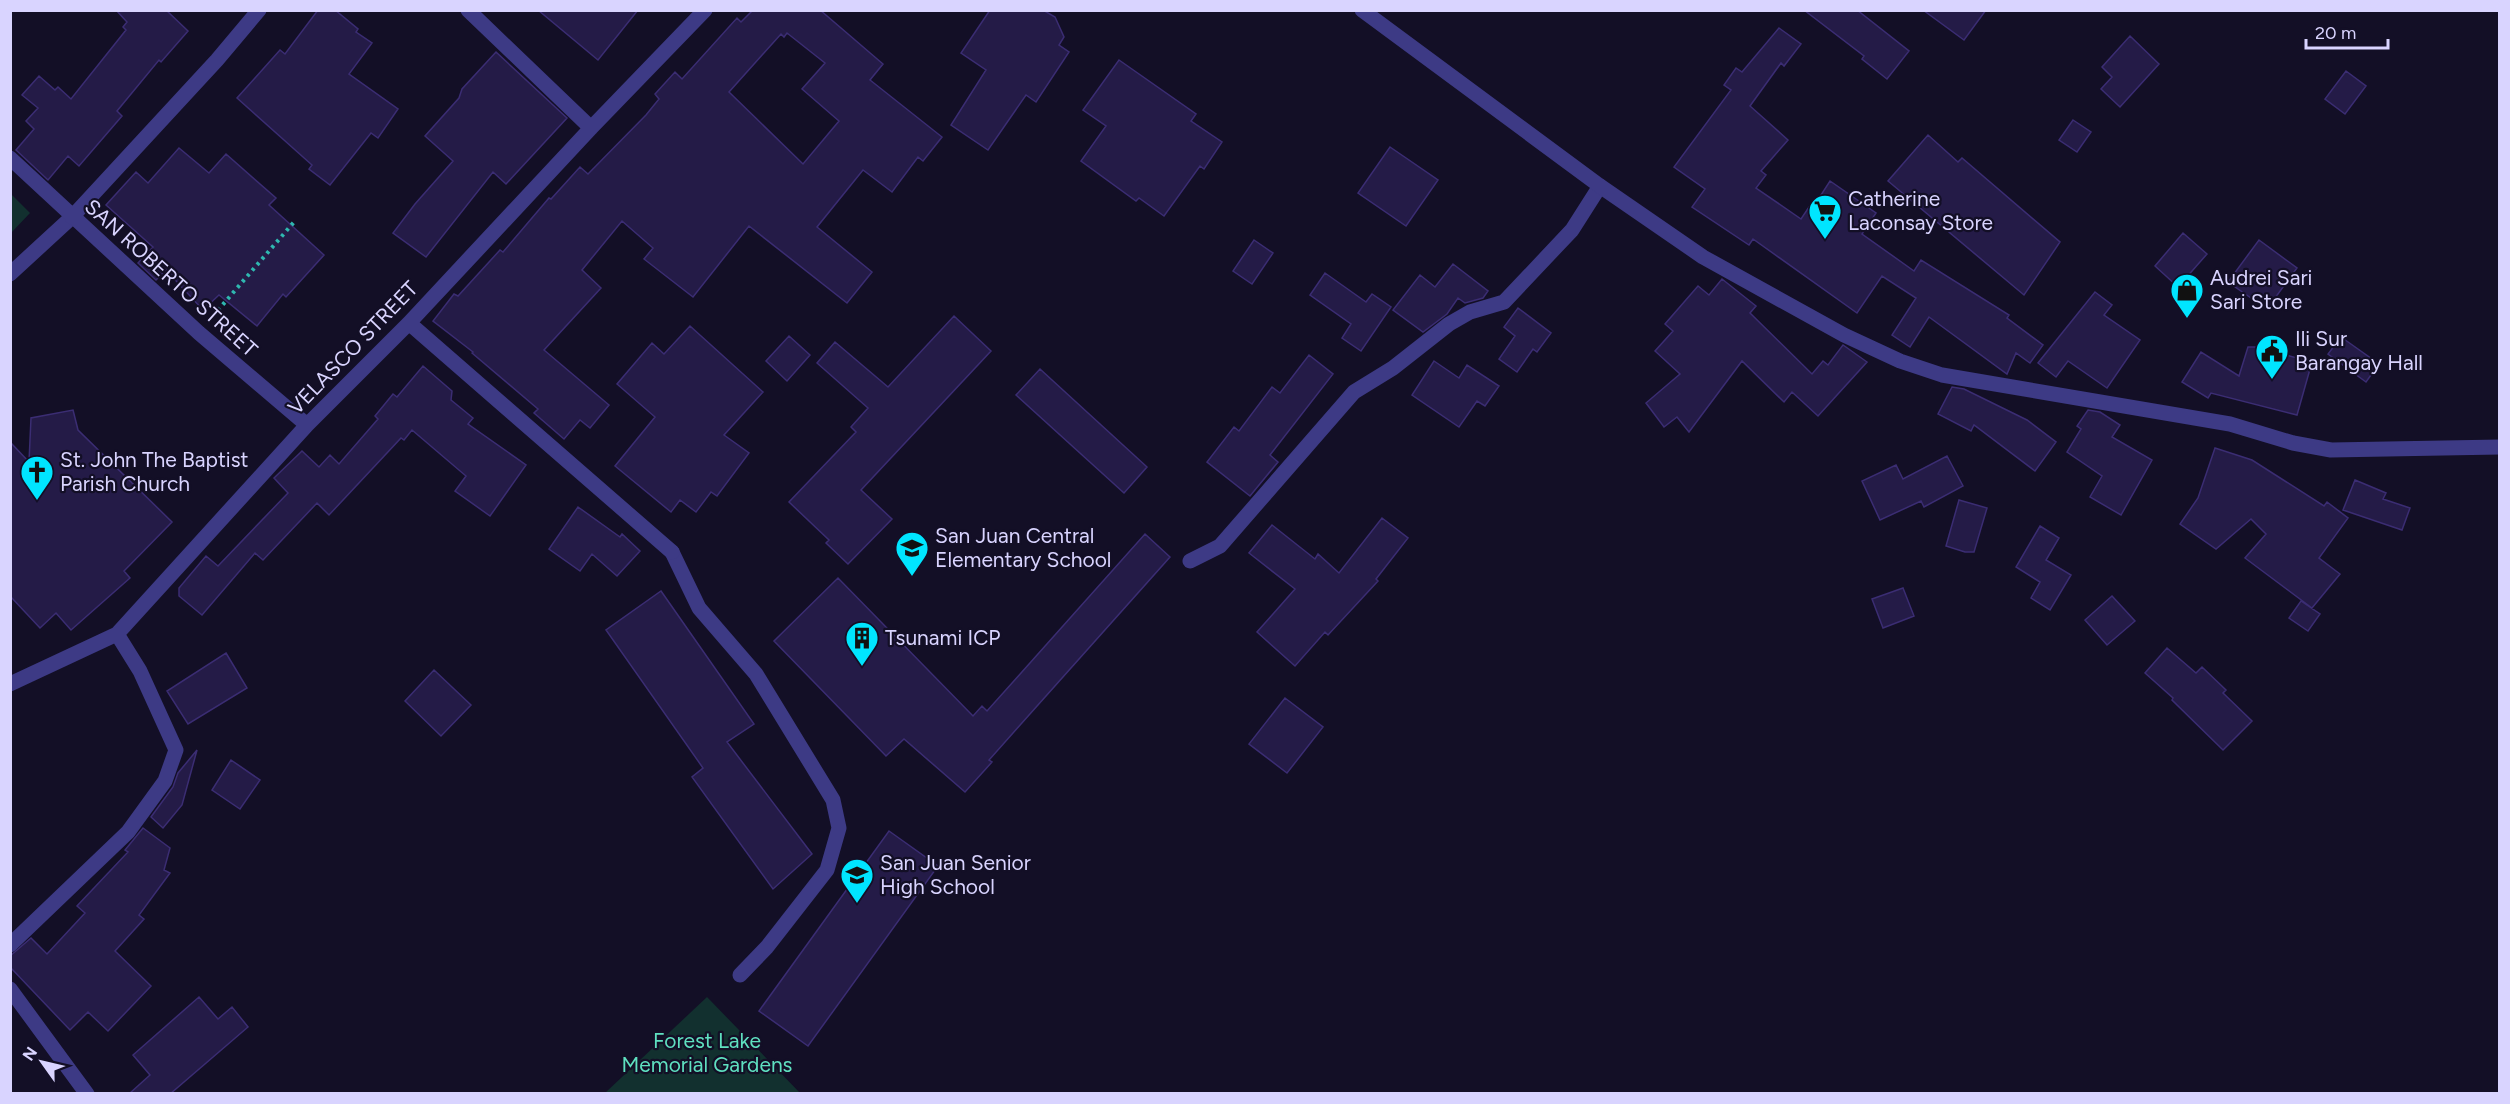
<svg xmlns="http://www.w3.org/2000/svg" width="2510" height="1104" font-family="Figtree,sans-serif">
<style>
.green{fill:#12302f}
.building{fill:#241b47;stroke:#3b2d73;stroke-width:1.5;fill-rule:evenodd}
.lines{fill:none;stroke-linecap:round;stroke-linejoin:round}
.path{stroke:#2fb8b0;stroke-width:4;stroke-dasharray:3 4.5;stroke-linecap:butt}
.service{stroke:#3d3a85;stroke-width:15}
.minor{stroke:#3d3a85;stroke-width:15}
.tertiary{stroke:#3d3a85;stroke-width:15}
.labels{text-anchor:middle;stroke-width:4.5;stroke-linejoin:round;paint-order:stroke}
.poi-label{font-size:21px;fill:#d9d4ff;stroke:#130f26;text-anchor:start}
.street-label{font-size:21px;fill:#d9d4ff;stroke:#130f26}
.park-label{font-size:21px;fill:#5fe0c0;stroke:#130f26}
</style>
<rect width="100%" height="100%" fill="#130f26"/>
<path class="green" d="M11 194 30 213 11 233H10Z
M707 997 800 1093H605Z"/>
<path class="building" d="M116 10H166L188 31 161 62 159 60 117 111 122 116 79 166 68 156 48 180 16 150 34 129 26 121 38 108 22 95 39 76 55 90 58 87 71 99 126 30 123 27 127 22Z
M318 10H335L358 29 356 32 372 43 349 74 398 109 378 138 371 133 330 185 309 169 312 165 237 98 280 50 285 54Z
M538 10H638L598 60Z
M753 10H820L883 64 870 80 942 137 923 161 918 157 892 192 863 170 817 227 872 272 847 303 749 226 693 297 644 259 653 248 622 221 582 270 601 288 544 350 609 405 590 428 580 420 564 439 534 413 538 409 472 353 473 352 433 321 454 294 458 296 500 250 503 252 549 198 551 199 580 167 588 174 646 115 659 99 655 94 675 72 682 79 737 18 741 22ZM787 33 825 63 802 89 839 121 803 164 729 92 781 34 784 37Z
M990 10H1043L1055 17 1064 37 1059 45 1069 52 1036 102 1026 95 988 150 951 125 986 70 961 53Z
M1804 10H1857L1909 51 1887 79 1862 59 1864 56Z
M1923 10H1986L1964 40Z
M1779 28 1801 44 1784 66 1781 63 1750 106 1788 140 1761 171 1766 175 1756 188 1801 219 1809 207 1812 209 1830 181 1876 213 1862 234 1914 271 1921 260 2009 315 2007 318 2043 345 2030 363 2016 353 2007 374 1929 317 1910 347 1892 335 1916 298 1882 276 1857 313 1753 239 1749 245 1692 207 1705 189 1674 167 1731 90 1724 85 1736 68 1742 72Z
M2130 36 2159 64 2120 107 2101 89 2112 77 2102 67Z
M496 52 567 118 506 184 493 172 426 257 393 233 415 204 453 161 425 136 459 98 462 89Z
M1119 60 1196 114 1191 121 1222 142 1204 169 1200 166 1164 216 1139 198 1136 201 1081 161 1106 126 1083 110Z
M2346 71 2366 86 2345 114 2325 99Z
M2073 120 2091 132 2077 152 2059 140Z
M1928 135 1958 162 1962 158 2060 242 2024 295 1888 181Z
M1390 147 1438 180 1406 226 1358 193Z
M179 148 209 173 226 154 276 198 269 205 324 255 286 297 283 294 257 326 219 295 203 310 166 270 156 280 138 263 153 247 106 205 136 172 148 183Z
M2183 233 2207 254 2178 287 2155 266Z
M1254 240 1273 253 1252 284 1233 271Z
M2259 240 2297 268 2267 309 2228 282Z
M1453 264 1488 291 1483 298 1465 303 1458 298 1447 314 1423 332 1393 310 1420 275 1435 287Z
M1325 273 1366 302 1372 294 1391 307 1361 351 1342 338 1351 324 1310 295Z
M1722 279 1756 306 1750 313 1812 374 1823 361 1828 365 1843 345 1867 362 1818 416 1792 392 1784 402 1742 361 1689 432 1677 417 1664 427 1646 403 1680 374 1655 351 1673 331 1665 324 1698 286 1709 295Z
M2095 292 2112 305 2104 315 2140 340 2107 388 2068 361 2056 377 2038 363Z
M1518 308 1551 333 1537 352 1533 349 1517 372 1499 359 1515 336 1504 327Z
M954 316 991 351 861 490 892 519 848 564 826 543 829 540 789 502 856 432 851 427 868 408 817 363 835 342 888 387Z
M690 326 763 392 724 435 749 453 717 496 711 492 696 512 680 500 671 512 615 466 655 417 617 384 652 343 664 354Z
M789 336 810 355 787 381 766 361Z
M2341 337 2379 364 2366 382 2328 354Z
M2248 347H2257L2312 362 2297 415 2211 393 2208 398 2182 382 2201 352 2239 376Z
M1309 355 1333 374 1270 455 1278 462 1250 496 1207 462 1234 427 1239 431 1272 387 1280 393Z
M1434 361 1459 378 1467 365 1499 386 1485 406 1477 401 1459 427 1412 395Z
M423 366 452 391 451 400 473 418 468 424 526 465 490 516 455 491 466 476 412 430 404 440 401 438 329 515 317 503 263 560 255 553 202 615 179 596V588L206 556 218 566 288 493 274 478 302 451 319 467 330 455 339 464 378 419 375 416 393 394 397 397Z
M1040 369 1147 467 1124 493 1016 395Z
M1952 387 1964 389 2027 420 2056 442 2035 471 1974 425 1971 431 1938 414Z
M73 410 78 430 172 522 124 571 130 578 71 630 56 613 40 628 10 596V442L29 462 31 418Z
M2088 410 2100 412 2120 425 2112 437 2152 460 2121 515 2090 497 2102 476 2067 452 2081 429 2077 426Z
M2215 448 2252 460 2324 506 2327 502 2348 518 2319 558 2340 574 2312 608 2245 558 2266 534 2251 519 2216 549 2180 524 2198 498Z
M1947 456 1963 486 1924 507 1921 501 1880 520 1862 481 1896 465 1903 479Z
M2355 480 2386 493 2383 499 2410 508 2402 530 2343 510Z
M1959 500 1987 508 1974 552H1965L1946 546Z
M578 507 620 537 622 534 640 551 617 576 592 554 580 571 549 549Z
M1382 518 1408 538 1376 579 1378 581 1328 635 1325 632 1295 666 1257 632 1295 589 1249 553 1272 525 1315 559 1318 554 1339 573Z
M2040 526 2059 538 2046 560 2071 575 2050 610 2031 598 2040 582 2016 567Z
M1145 534 1170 557 989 760 992 762 965 792 904 739 886 756 774 641 838 578 973 716 982 706 987 711Z
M1903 588 1914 616 1883 628 1872 599Z
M661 591 754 724 727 742 812 854 773 889 692 777 703 768 606 630Z
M2112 596 2135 621 2107 645 2085 620Z
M2301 601 2320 614 2308 631 2289 618Z
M2167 648 2196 673 2202 667 2226 690 2223 693 2252 721 2223 750 2172 700 2173 698 2145 673Z
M226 653 247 688 188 724 167 691Z
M434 670 471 705 441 736 405 701Z
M1285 698 1323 727 1287 773 1249 744Z
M197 750 182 805 163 828 151 817 173 787 178 773Z
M231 760 260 780 240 809 212 790Z
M143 828 170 848 164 870 170 873 139 915 144 919 115 951 151 986 108 1031 88 1012 70 1030 10 967V956L31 938 47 954 85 913 77 906 128 852 125 850Z
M889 831 938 866 808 1046 759 1011Z
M199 997 218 1019 232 1007 248 1027 170 1094H129L150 1075 133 1055Z"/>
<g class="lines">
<path class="path" d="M213 316 294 222"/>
<path class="service" d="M10 274 72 217
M672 552 699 608 756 674 833 800 839 828 827 870 767 947 740 975"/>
<path class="minor" d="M468 10 591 128
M10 158 199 333 307 425
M72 217 217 60 259 10
M409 323 672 552
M1190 561 1220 546 1354 392 1393 368 1449 324 1470 312 1504 302 1572 230 1600 186
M10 684 117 634 307 425 409 323 591 128 705 10
M10 945 128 832 165 781 176 750 140 671 117 634
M10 989 87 1094"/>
<path class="tertiary" d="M1362 10 1600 186 1703 257 1844 335 1900 361 1942 375 2230 424 2293 443 2331 450 2500 447"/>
</g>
<defs>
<symbol id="supermarket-pin" viewBox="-11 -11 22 30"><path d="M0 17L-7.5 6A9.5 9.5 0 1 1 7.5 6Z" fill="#00e5ff" stroke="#130f26"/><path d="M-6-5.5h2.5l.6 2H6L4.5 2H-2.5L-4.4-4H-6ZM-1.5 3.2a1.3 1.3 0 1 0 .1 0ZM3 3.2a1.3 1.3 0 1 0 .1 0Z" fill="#111"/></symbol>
<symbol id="shop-pin" viewBox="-11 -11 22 30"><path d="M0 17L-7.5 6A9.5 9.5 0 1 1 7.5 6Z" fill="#00e5ff" stroke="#130f26"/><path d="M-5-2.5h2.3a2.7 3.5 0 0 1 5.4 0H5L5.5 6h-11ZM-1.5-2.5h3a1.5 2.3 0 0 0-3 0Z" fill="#111"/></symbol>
<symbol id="civic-pin" viewBox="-11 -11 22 30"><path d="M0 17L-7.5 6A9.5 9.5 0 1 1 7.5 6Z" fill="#00e5ff" stroke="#130f26"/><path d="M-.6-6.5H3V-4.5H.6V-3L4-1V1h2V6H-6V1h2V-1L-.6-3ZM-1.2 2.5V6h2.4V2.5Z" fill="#111"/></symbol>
<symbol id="church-pin" viewBox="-11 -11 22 30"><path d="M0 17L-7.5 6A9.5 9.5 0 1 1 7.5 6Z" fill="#00e5ff" stroke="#130f26"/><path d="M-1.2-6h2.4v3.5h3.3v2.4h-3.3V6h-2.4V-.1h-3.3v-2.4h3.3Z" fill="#111"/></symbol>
<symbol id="school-pin" viewBox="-11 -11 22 30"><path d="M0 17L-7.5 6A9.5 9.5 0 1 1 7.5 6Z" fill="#00e5ff" stroke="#130f26"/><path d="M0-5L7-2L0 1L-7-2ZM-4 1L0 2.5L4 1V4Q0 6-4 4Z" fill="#111"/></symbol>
<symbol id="building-pin" viewBox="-11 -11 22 30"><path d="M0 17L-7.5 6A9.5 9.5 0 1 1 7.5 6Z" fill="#00e5ff" stroke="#130f26"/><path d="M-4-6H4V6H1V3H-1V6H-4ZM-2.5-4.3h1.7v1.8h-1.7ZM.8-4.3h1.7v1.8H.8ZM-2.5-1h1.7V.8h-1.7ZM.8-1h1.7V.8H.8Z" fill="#111"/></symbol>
</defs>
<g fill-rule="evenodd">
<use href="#supermarket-pin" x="1806" y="192" width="38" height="52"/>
<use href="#shop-pin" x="2168" y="271" width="38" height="52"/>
<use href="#civic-pin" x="2253" y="332" width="38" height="52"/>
<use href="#church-pin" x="18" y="453" width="38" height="52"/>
<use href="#school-pin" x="893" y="529" width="38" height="52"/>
<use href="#building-pin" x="843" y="619" width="38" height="52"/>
<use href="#school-pin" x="838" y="856" width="38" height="52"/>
</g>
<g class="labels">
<g class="poi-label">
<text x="1848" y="206">Catherine<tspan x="1848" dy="24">Laconsay Store</tspan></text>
<text x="2210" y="285">Audrei Sari<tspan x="2210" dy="24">Sari Store</tspan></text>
<text x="2295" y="346">Ili Sur<tspan x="2295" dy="24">Barangay Hall</tspan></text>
<text x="60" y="467">St. John The Baptist<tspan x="60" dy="24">Parish Church</tspan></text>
<text x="935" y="543">San Juan Central<tspan x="935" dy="24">Elementary School</tspan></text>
<text x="885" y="645">Tsunami ICP</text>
<text x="880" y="870">San Juan Senior<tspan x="880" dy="24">High School</tspan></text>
</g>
<g class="street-label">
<text transform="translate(171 278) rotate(42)" y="7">SAN ROBERTO STREET</text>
<text transform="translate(353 348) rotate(-46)" y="7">VELASCO STREET</text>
</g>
<g class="park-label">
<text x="707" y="1048">Forest Lake<tspan x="707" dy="24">Memorial Gardens</tspan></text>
</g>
</g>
<rect width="2510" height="1104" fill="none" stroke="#d9d4ff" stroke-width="24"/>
<g transform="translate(42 1062) rotate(304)" stroke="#130f26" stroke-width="4.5" paint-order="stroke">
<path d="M0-4.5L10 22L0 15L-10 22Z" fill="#d9d4ff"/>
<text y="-9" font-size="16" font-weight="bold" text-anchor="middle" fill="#d9d4ff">N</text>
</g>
<path d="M2306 39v9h82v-9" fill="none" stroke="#d9d4ff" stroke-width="3"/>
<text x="2315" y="39" font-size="18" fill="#d9d4ff" stroke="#130f26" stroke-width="4.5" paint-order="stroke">20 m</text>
</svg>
